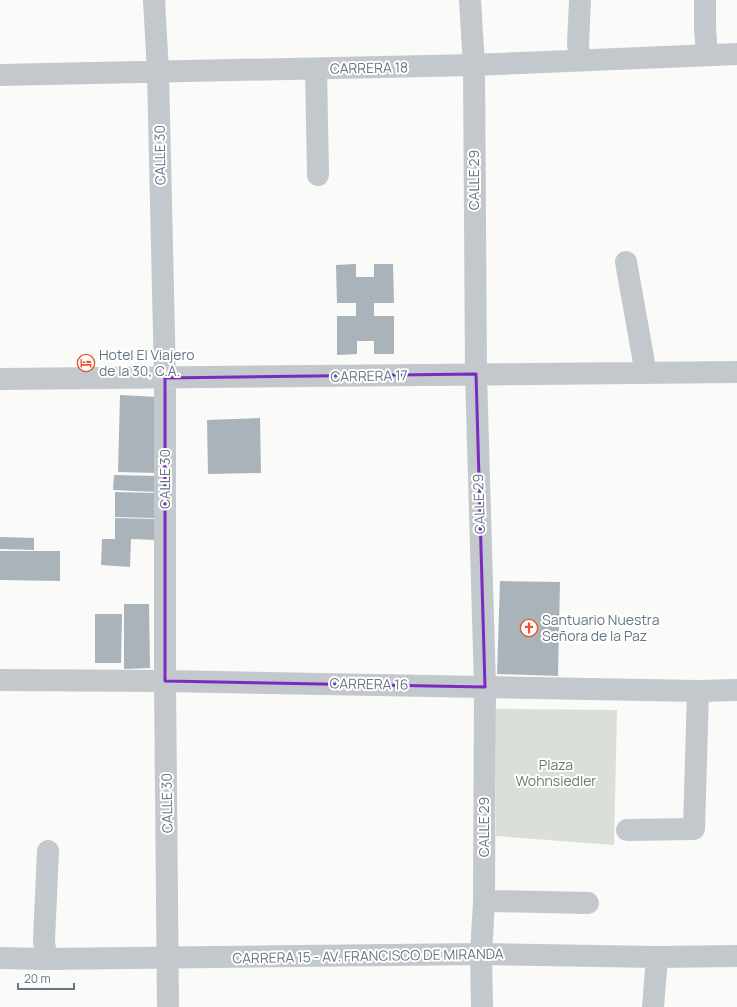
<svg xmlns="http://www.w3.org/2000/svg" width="737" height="1007" font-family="Manrope,sans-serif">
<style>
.green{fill:#dadfd7}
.building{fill:#aab3b9}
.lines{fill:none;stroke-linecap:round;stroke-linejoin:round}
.minor{stroke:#c3c8cc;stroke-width:22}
.marked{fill:none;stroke:#7b2cbf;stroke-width:3;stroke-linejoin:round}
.labels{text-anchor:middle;stroke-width:4;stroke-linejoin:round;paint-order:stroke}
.street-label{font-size:14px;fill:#657683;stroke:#fff}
.poi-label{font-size:14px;fill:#657683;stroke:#fff;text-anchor:start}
.park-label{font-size:14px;fill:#687a64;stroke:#fff}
</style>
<rect width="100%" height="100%" fill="#fafaf8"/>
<path class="green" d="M496 709 617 710 614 845 496 836Z"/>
<path class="building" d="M356 264V277H374V264H393L394 303H374V316H394V354H374V341H357V354L337 355V316H356V303H337L336 265Z
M120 395 158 397 156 473 118 472Z
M260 418 261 473 208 474 207 420Z
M114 475 157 476V492L113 490Z
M115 492 155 493 154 518 115 517Z
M115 518 157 519V540L131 539 130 567 101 565 102 539H115Z
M0 537 34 538V550L0 549Z
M0 551H60V581L0 580Z
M500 581 560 582 558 676 497 674Z
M124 604H149L150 668 124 669Z
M95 614H122L121 663H95Z"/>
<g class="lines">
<path class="minor" d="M154 0 158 71 165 378V681L168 1007
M470 0 474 65 476 374 485 687 484 902 481 954 482 1007
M580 0 578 44 580 60
M705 0V28L707 55
M316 69 318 175
M0 75 474 65 737 54
M626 262 643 357 645 372
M0 379 737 372
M0 680 165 681 698 691 737 690
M627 830 694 829 698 691
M484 902 492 901 588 903
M0 958 46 959 481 954 657 957 737 956
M46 959 44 940 48 851
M653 1007 657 957"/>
</g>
<path class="marked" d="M476 374 485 687 165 681V378Z"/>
<defs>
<symbol id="hotel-ring" viewBox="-11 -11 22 22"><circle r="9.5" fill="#fff" stroke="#e4572e" stroke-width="1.5"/><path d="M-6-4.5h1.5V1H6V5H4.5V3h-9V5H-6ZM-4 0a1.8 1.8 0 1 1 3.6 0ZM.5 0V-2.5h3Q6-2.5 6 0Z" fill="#e4572e"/></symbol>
<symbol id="church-ring" viewBox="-11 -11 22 22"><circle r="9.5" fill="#fff" stroke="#e4572e" stroke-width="1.5"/><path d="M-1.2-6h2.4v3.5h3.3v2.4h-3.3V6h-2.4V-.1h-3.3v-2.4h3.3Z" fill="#e4572e"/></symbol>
</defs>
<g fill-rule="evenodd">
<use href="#hotel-ring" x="76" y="353" width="20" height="20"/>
<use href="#church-ring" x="519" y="618" width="20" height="20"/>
</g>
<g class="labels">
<g class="street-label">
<text transform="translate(369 68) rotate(-1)" y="5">CARRERA 18</text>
<text transform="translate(160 155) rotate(-91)" y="5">CALLE 30</text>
<text transform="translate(474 180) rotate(-90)" y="5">CALLE 29</text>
<text transform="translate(369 376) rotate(-1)" y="5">CARRERA 17</text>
<text transform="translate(165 479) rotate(-90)" y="5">CALLE 30</text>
<text transform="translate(479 504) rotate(-92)" y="5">CALLE 29</text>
<text transform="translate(369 684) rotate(1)" y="5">CARRERA 16</text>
<text transform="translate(167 803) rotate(-91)" y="5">CALLE 30</text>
<text transform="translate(484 827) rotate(-90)" y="5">CALLE 29</text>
<text transform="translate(368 956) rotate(-1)" y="5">CARRERA 15 - AV. FRANCISCO DE MIRANDA</text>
</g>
<g class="poi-label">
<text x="99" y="360">Hotel El Viajero<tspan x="99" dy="16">de la 30, C.A.</tspan></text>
<text x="542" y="625">Santuario Nuestra<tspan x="542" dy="16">Señora de la Paz</tspan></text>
</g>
<g class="park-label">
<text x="556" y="770">Plaza<tspan x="556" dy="16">Wohnsiedler</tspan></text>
</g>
</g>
<path d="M18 983v6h56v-6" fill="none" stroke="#657683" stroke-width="2"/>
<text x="24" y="983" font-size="12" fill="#657683" stroke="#ffffff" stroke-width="3" paint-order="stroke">20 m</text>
</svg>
